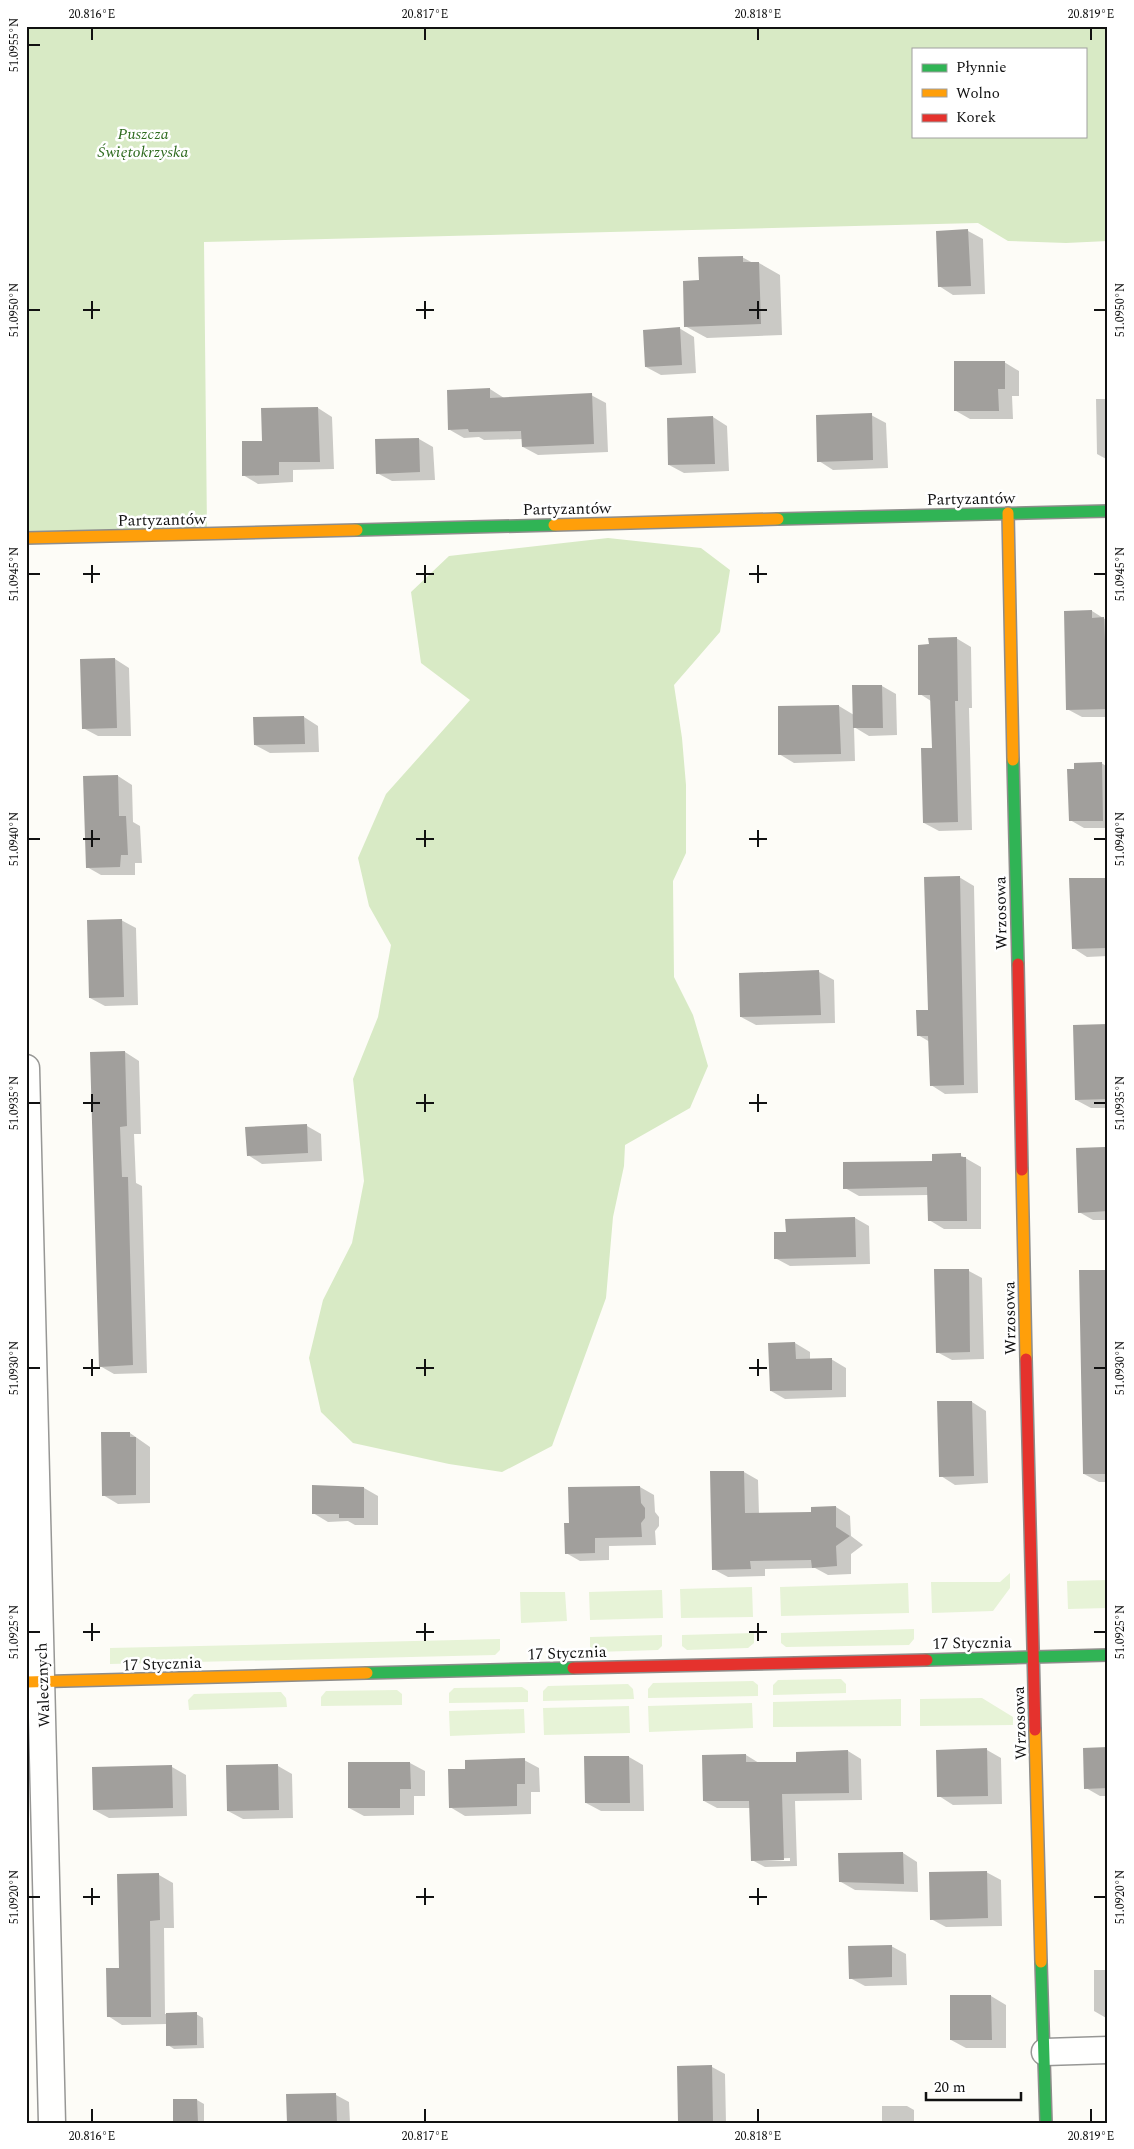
<svg xmlns="http://www.w3.org/2000/svg" width="1134" height="2149" font-family="Spectral,serif">
<style>
.green{fill:#e7f3d7}
.forest{fill:#d8eac5;fill-rule:evenodd}
.shadow{fill:#0003;fill-rule:evenodd}
.building{fill:#a19f9c}
.lines{fill:none;stroke-linecap:round;stroke-linejoin:round}
.street-casing{stroke:#979795;stroke-width:29}
.fast-casing{stroke:#8e8d8b;stroke-width:14}
.slow-casing{stroke:#8e8d8b;stroke-width:14}
.jam-casing{stroke:#8e8d8b;stroke-width:14}
.street{stroke:#fffffe;stroke-width:26}
.fast{stroke:#30b455;stroke-width:11}
.slow{stroke:#ff9f0a;stroke-width:11}
.jam{stroke:#e5322d;stroke-width:11}
.ticks{fill:none;stroke:#111;stroke-width:2}
.labels{text-anchor:middle;stroke-width:5;stroke-linejoin:round;paint-order:stroke}
.park-label{font-size:16px;font-style:italic;fill:#2f6b1f;stroke:#fff}
.street-label{font-size:16px;fill:#111;stroke:#fff}
.neatline{fill:none;stroke:#111;stroke-width:2}
.ticks-label{font-size:12px;text-anchor:middle;fill:#111}
</style>
<rect width="100%" height="100%" fill="#fdfcf7"/>
<path class="green" d="M1010 1573V1588L993 1611 932 1613 931 1582H1000Z
M1108 1580V1608L1068 1609 1067 1581Z
M908 1583 909 1613 781 1616 780 1587Z
M752 1587 753 1617 681 1618 680 1589Z
M662 1590 663 1618 590 1620 589 1592Z
M520 1592H565L567 1621 521 1623Z
M914 1629V1639L909 1645 786 1647 781 1643V1633Z
M754 1633V1643L748 1648 687 1650 682 1646V1635Z
M662 1635V1646L658 1650 596 1652 590 1647V1637Z
M500 1639V1650L495 1655 110 1664V1648Z
M841 1679 846 1684V1693L773 1695V1685L778 1680Z
M753 1681 758 1685V1696L648 1698V1689L653 1683Z
M628 1684 633 1689 634 1699 543 1701V1691L548 1686Z
M522 1687 528 1691V1702L449 1703V1693L454 1688Z
M397 1690 402 1694V1705L321 1706V1697L326 1691Z
M281 1692 286 1698 287 1707 189 1710 188 1700 194 1694Z
M982 1698 1013 1717V1725L920 1726V1699Z
M901 1699V1726L773 1727V1702Z
M752 1703 753 1728 649 1732 648 1706Z
M629 1706 630 1733 544 1735 543 1708Z
M524 1709 525 1733 450 1736 449 1711Z"/>
<path class="forest" d="M26 26H1108V241L1066 243 1008 241 978 223 204 242 207 531 26 536ZM913 49H1085V136H913Z
M608 538 701 548 730 570 720 632 674 685 682 738 686 785V853L673 881 674 977 693 1015 708 1066 690 1108 625 1145 624 1166 613 1217 606 1298 552 1446 502 1472 449 1464 353 1443 321 1412 309 1358 323 1300 352 1243 364 1181 353 1079 378 1017 391 945 369 906 358 858 386 794 470 700 421 663 411 592 449 556Z"/>
<path class="shadow" d="M968 231 983 239 985 294 953 295 939 286Z
M742 257 753 263H759L780 275 782 335 707 338 685 326 700 281Z
M679 328 694 337 696 373 661 375 646 367Z
M1004 362 1019 371V396H1012L1013 419H970L956 411Z
M490 389 504 398 591 395 606 403 608 452 538 455 523 447V439L484 440 479 437 464 438 450 430Z
M1096 399H1108V460L1097 454Z
M318 408 332 417 334 469 293 470V482L258 484 243 475 263 442Z
M871 415 886 423 888 468 833 470 819 461Z
M713 417 727 426 729 471 684 473 669 465Z
M419 439 433 447 435 480 392 481 377 473Z
M1092 611 1108 621V717H1082L1067 709Z
M956 638 971 647 972 708H969L972 830 939 831 924 823 934 749 931 701 920 694 930 645Z
M115 659 129 668 131 736H98L83 728Z
M882 686 896 694 897 735 869 736 854 727 855 761 794 763 779 754 839 706 854 715Z
M304 717 318 726 319 752 270 753 255 745Z
M1101 763 1108 767V828H1084L1070 820 1076 770Z
M118 776 132 785 133 822 140 826 142 863H135V875H101L87 867Z
M959 877 974 886 978 1093 945 1094 931 1085 930 1042 918 1035 929 1011Z
M1104 879 1108 881V956L1087 957 1073 948Z
M121 920 136 928 138 1005 105 1006 90 998Z
M819 972 834 980 835 1023 756 1025 741 1017 740 974Z
M1108 1026V1108H1091L1076 1100Z
M125 1052 139 1061 141 1134H134L136 1183 142 1186 147 1373 114 1374 100 1366Z
M307 1126 321 1134 322 1161 262 1164 248 1155Z
M1105 1148 1108 1150V1220H1093L1079 1212Z
M960 1155 981 1167V1229H944L929 1220V1195L859 1196 845 1188Z
M855 1218 869 1226 870 1264 790 1266 775 1258 787 1233Z
M967 1270 982 1278 984 1359 952 1360 937 1352Z
M1108 1271V1482H1099L1084 1474Z
M795 1343 810 1352V1360L831 1359 846 1368V1397L785 1399 771 1391 769 1344Z
M972 1402 986 1411 988 1483 955 1485 941 1476Z
M130 1433 150 1447V1503L118 1504 103 1495Z
M744 1472 758 1480 759 1514 812 1513 836 1507 850 1516 851 1536 863 1545 851 1554V1574L828 1575 815 1568 765 1569V1576L728 1577 713 1569Z
M640 1487 654 1495 655 1512 659 1517V1526L655 1531 656 1545 609 1546V1560L580 1561 566 1553Z
M364 1488 378 1496V1525H355L348 1521 328 1522 313 1513Z
M1108 1749V1796H1100L1086 1788Z
M987 1750 1001 1758 1002 1804 953 1805 939 1796Z
M848 1751 861 1759 862 1800 795 1801 797 1866 765 1867 752 1860 751 1808H717L704 1801 746 1755 759 1763H797V1753ZM790 1858V1861H763V1859Z
M629 1757 643 1765 644 1811H601L586 1803Z
M524 1760 539 1768 540 1792H531V1814L465 1816 450 1807 466 1770Z
M349 1763H410L425 1771V1796H414V1815L364 1816 349 1808Z
M278 1766 292 1774 293 1818 243 1819 228 1811Z
M172 1767 186 1775 187 1816 109 1818 94 1810Z
M903 1853 917 1862 918 1892 855 1890 841 1882Z
M986 1872 1001 1880 1002 1926 946 1927 931 1919Z
M159 1875 173 1883 174 1928H164L165 2014H196L203 2018 204 2048 174 2049 168 2045 167 2024 122 2025 108 2016Z
M891 1946 906 1954 907 1985 865 1986 850 1978Z
M1094 1970H1108V2019L1094 2011Z
M991 1996 1006 2005V2048H966L951 2040Z
M712 2067 725 2074 726 2123H679Z
M336 2095 349 2102 350 2123H288Z
M197 2100 204 2104V2123H174Z
M882 2106H907L914 2110V2123H882Z"/>
<path class="building" d="M968 229 971 286 938 287 936 231Z
M743 256V262H759L761 324 684 327 683 281 699 280 698 257Z
M680 327 682 365 645 367 643 330Z
M954 361H1005V389H998L999 411H954Z
M490 388V398L592 393 594 444 522 447 521 431 469 432 468 429 448 430 447 390Z
M318 407 320 462H279V475L242 476V441H262L261 408Z
M872 413 873 460 817 462 816 415Z
M713 416 715 464 668 465 667 418Z
M419 438 420 472 376 474 375 439Z
M1092 610V618L1104 617 1108 709 1066 710 1064 611Z
M957 637 958 701H955L958 822 923 823 921 748H932L930 695H918V645L929 644 928 638Z
M115 658 117 728 82 729 80 659Z
M852 685H882L883 728H853Z
M839 705 841 754 778 755V706Z
M304 716 305 744 254 745 253 717Z
M1102 762 1103 821H1069L1067 769H1074V763Z
M118 775 119 816H126L128 855H121L120 867 86 868 83 776Z
M960 876 964 1085 930 1086 928 1036H917L916 1010H928L924 877Z
M1069 878H1105L1106 948 1072 949Z
M122 919 124 997 89 998 87 920Z
M819 970 821 1015 740 1017 739 973Z
M1108 1024V1099L1075 1100 1073 1025Z
M125 1051 127 1126 120 1127 122 1177H128L133 1365 99 1367 90 1052Z
M307 1124 308 1153 247 1156 245 1127Z
M1105 1147V1154H1108V1211L1078 1213 1076 1148Z
M961 1153V1157H966L967 1221H928L927 1187 843 1189V1162L932 1161V1154Z
M855 1217 856 1257 774 1259V1232H786L785 1219Z
M934 1269H969L970 1352 936 1353Z
M1079 1270H1108V1474H1083Z
M795 1342 796 1359 832 1358V1390L770 1391 768 1343Z
M937 1401H972L974 1476 939 1477Z
M101 1432H130V1437H136V1495L102 1496Z
M710 1471H744L745 1513 811 1512V1507L836 1506V1527L850 1536 836 1546 837 1566 812 1568 811 1560 750 1561 751 1569 712 1570Z
M312 1485 364 1487V1518H339V1514H312Z
M640 1486 641 1503 645 1508V1518L641 1523 642 1537 595 1538V1553L565 1554 564 1523H569L568 1487Z
M1108 1747V1788L1084 1789 1083 1748Z
M987 1748 988 1796 937 1797 936 1750Z
M848 1750 849 1793 782 1794 784 1860 751 1861 749 1801H703L702 1755 746 1754V1762H796V1752Z
M584 1756H629L630 1803H585Z
M525 1758V1784H517V1806L449 1808 448 1769H465V1760Z
M348 1762H410L411 1789H400V1808H348Z
M278 1764 279 1810 227 1811 226 1765Z
M172 1765 173 1808 93 1810 92 1767Z
M903 1852 904 1884 839 1882 838 1853Z
M987 1871 988 1918 930 1920 929 1872Z
M159 1873 160 1920 150 1921 151 2017H107L106 1968H119L117 1874Z
M892 1945V1977L849 1979 848 1946Z
M950 1995H991L992 2040H950Z
M197 2012V2045L166 2046V2013Z
M712 2065 713 2122 678 2123 677 2066Z
M336 2093 337 2123H287L286 2094Z
M173 2099H197L198 2123H173Z"/>
<g class="lines">
<defs>
<path id="street" d="M26 1068 52 2123
M1045 2052 1108 2050"/>
<path id="fast" d="M778 519 1108 511
M357 530 554 525
M1013 760 1018 964
M927 1660 1108 1655
M367 1673 573 1668
M1041 1962 1046 2123"/>
<path id="slow" d="M1008 513 1013 760
M554 525 778 519
M26 538 357 530
M1022 1170 1026 1359
M26 1682 367 1673
M1035 1730 1041 1962"/>
<path id="jam" d="M1018 964 1022 1170
M1026 1359 1035 1730
M573 1668 927 1660"/>
</defs>
<use href="#street" class="street-casing"/>
<use href="#fast" class="fast-casing"/>
<use href="#slow" class="slow-casing"/>
<use href="#jam" class="jam-casing"/>
<use href="#street" class="street"/>
<use href="#fast" class="fast"/>
<use href="#slow" class="slow"/>
<use href="#jam" class="jam"/>
</g>
<path class="ticks" d="M92 28V40M425 28V40M758 28V40M1091 28V40M28 45H40M92 301V319M425 301V319M758 301V319M28 310H40M83 310H100M416 310H434M749 310H767M1094 310H1106M92 565V583M425 565V583M758 565V583M28 574H40M83 574H100M416 574H434M749 574H767M1094 574H1106M92 830V847M425 830V847M758 830V847M28 839H40M83 839H100M416 839H434M749 839H767M1094 839H1106M92 1094V1112M425 1094V1112M758 1094V1112M28 1103H40M83 1103H100M416 1103H434M749 1103H767M1094 1103H1106M92 1359V1376M425 1359V1376M758 1359V1376M28 1368H40M83 1368H100M416 1368H434M749 1368H767M1094 1368H1106M92 1623V1641M425 1623V1641M758 1623V1641M28 1632H40M83 1632H100M416 1632H434M749 1632H767M1094 1632H1106M92 1888V1905M425 1888V1905M758 1888V1905M28 1897H40M83 1897H100M416 1897H434M749 1897H767M1094 1897H1106M92 2109V2122M425 2109V2122M758 2109V2122M1091 2109V2122"/>
<g class="labels">
<g class="park-label">
<text x="143" y="139">Puszcza<tspan x="143" dy="18">Świętokrzyska</tspan></text>
</g>
<g class="street-label">
<text transform="translate(971 498) rotate(-1)" y="6">Partyzantów</text>
<text transform="translate(567 508) rotate(-1)" y="6">Partyzantów</text>
<text transform="translate(162 519) rotate(-1)" y="6">Partyzantów</text>
<text transform="translate(1000 913) rotate(-91)" y="6">Wrzosowa</text>
<text transform="translate(1009 1318) rotate(-91)" y="6">Wrzosowa</text>
<text transform="translate(972 1642) rotate(-1)" y="6">17 Stycznia</text>
<text transform="translate(567 1652) rotate(-2)" y="6">17 Stycznia</text>
<text transform="translate(162 1663) rotate(-2)" y="6">17 Stycznia</text>
<text transform="translate(42 1685) rotate(-92)" y="6">Walecznych</text>
<text transform="translate(1019 1723) rotate(-92)" y="6">Wrzosowa</text>
</g>
</g>
<rect width="1134" height="2149" fill="none" stroke="#ffffff" stroke-width="55"/>
<rect x="912" y="48" width="175" height="90" fill="#ffffff" stroke="#a0a0a0"/>
<rect x="922" y="64" width="25" height="8" fill="#30b455" stroke="#a0a0a0"/>
<text x="956" y="72" font-size="15" fill="#111111">Płynnie</text>
<rect x="922" y="89" width="25" height="8" fill="#ff9f0a" stroke="#a0a0a0"/>
<text x="956" y="98" font-size="15" fill="#111111">Wolno</text>
<rect x="922" y="114" width="25" height="8" fill="#e5322d" stroke="#a0a0a0"/>
<text x="956" y="122" font-size="15" fill="#111111">Korek</text>
<path d="M926 2092v8h95v-8" fill="none" stroke="#111111" stroke-width="2.5"/>
<text x="934" y="2092" font-size="15" fill="#111111" stroke="#ffffff" stroke-width="4" paint-order="stroke">20 m</text>
<rect x="28" y="28" width="1078" height="2094" class="neatline"/>
<g class="ticks-label">
<text x="92" y="18">20.816°E</text>
<text x="425" y="18">20.817°E</text>
<text x="758" y="18">20.818°E</text>
<text x="1091" y="18">20.819°E</text>
<text transform="translate(14 45) rotate(-90)" y="4">51.0955°N</text>
<text transform="translate(14 310) rotate(-90)" y="4">51.0950°N</text>
<text transform="translate(1120 310) rotate(-90)" y="4">51.0950°N</text>
<text transform="translate(14 574) rotate(-90)" y="4">51.0945°N</text>
<text transform="translate(1120 574) rotate(-90)" y="4">51.0945°N</text>
<text transform="translate(14 839) rotate(-90)" y="4">51.0940°N</text>
<text transform="translate(1120 839) rotate(-90)" y="4">51.0940°N</text>
<text transform="translate(14 1103) rotate(-90)" y="4">51.0935°N</text>
<text transform="translate(1120 1103) rotate(-90)" y="4">51.0935°N</text>
<text transform="translate(14 1368) rotate(-90)" y="4">51.0930°N</text>
<text transform="translate(1120 1368) rotate(-90)" y="4">51.0930°N</text>
<text transform="translate(14 1632) rotate(-90)" y="4">51.0925°N</text>
<text transform="translate(1120 1632) rotate(-90)" y="4">51.0925°N</text>
<text transform="translate(14 1897) rotate(-90)" y="4">51.0920°N</text>
<text transform="translate(1120 1897) rotate(-90)" y="4">51.0920°N</text>
<text x="92" y="2140">20.816°E</text>
<text x="425" y="2140">20.817°E</text>
<text x="758" y="2140">20.818°E</text>
<text x="1091" y="2140">20.819°E</text>
</g>
</svg>
